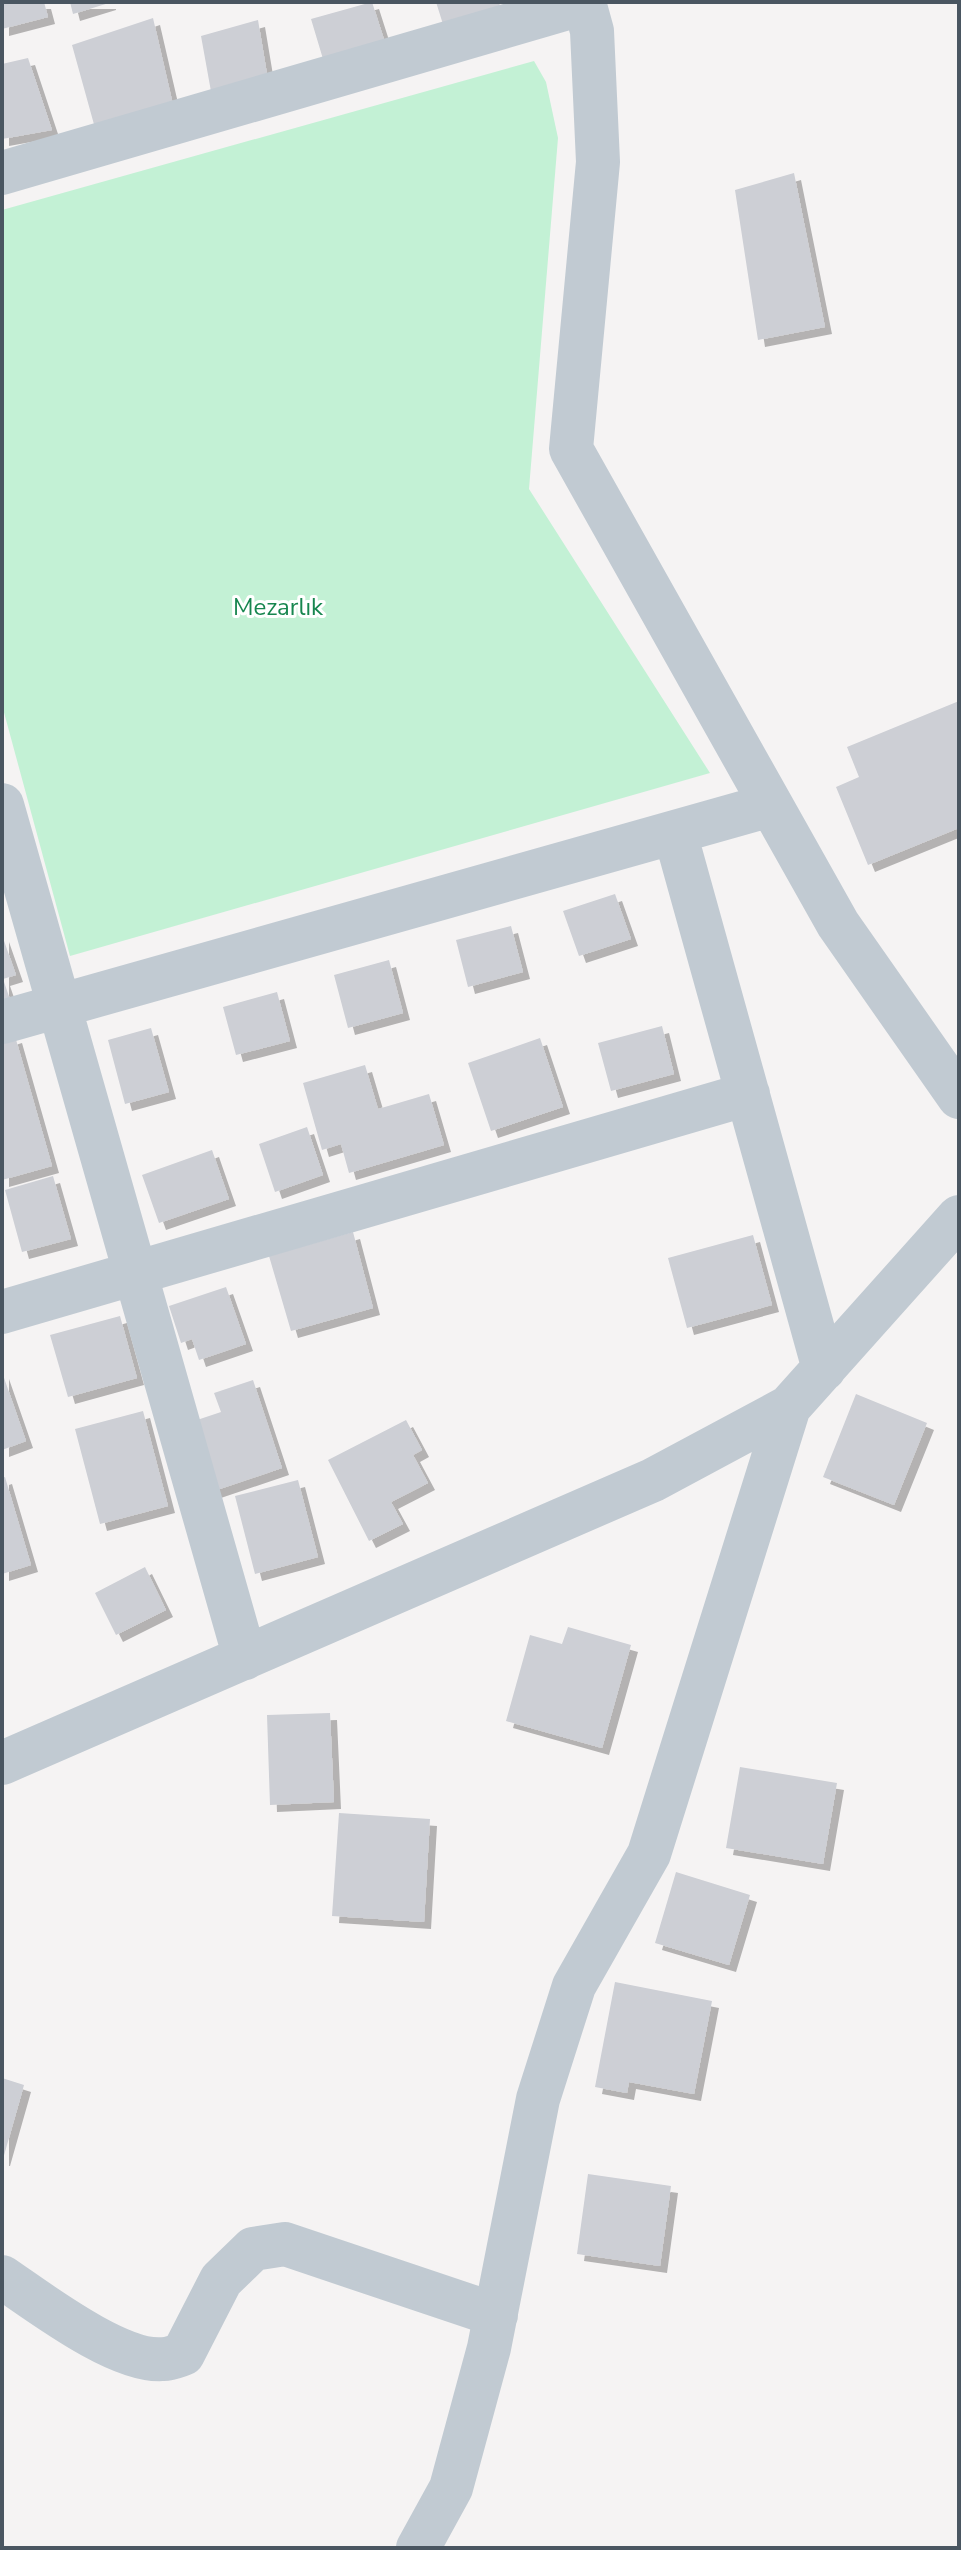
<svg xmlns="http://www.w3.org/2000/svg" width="961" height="2550" font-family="'Nunito Sans',sans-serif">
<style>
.green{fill:#c3f1d5}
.building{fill:#cdcfd5;filter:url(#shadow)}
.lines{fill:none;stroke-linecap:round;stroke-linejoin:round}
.minor{stroke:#c1cad2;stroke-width:44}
.labels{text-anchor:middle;stroke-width:6;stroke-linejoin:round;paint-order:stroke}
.park-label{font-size:24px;fill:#17864f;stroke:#fff}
</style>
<defs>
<filter id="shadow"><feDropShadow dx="7" dy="7" stdDeviation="0" flood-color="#0004"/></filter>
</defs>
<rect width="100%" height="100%" fill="#f5f3f3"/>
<path class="green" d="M534 61 546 82 558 138 529 489 710 773 70 956 2 705V210Z"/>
<path class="building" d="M2 2H44L48 17 2 29Z
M70 2H109V3L73 14Z
M372 2 388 52 326 69 311 19Z
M436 2H499L503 18 447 37Z
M153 18 174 109 95 128 72 45Z
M258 20 268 80 212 97 201 36Z
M28 58 52 130 2 139V64Z
M794 173 825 327 758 340 735 190Z
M959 701V828L868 865 836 787 859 777 847 747Z
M615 894 631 939 579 956 563 911Z
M511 926 523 972 468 987 456 940Z
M2 935 16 975 3 979 14 1011 2 1015Z
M389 960 403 1013 348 1028 334 975Z
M277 992 290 1041 236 1055 223 1007Z
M662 1026 674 1074 611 1091 598 1043Z
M151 1028 169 1092 125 1104 108 1040Z
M15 1036 52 1166 2 1180V1040Z
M540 1038 563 1107 491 1131 468 1063Z
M365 1065 378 1109 429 1094 444 1145 349 1173 341 1144 322 1150 303 1083Z
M307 1127 323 1175 275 1192 259 1144Z
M212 1150 229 1199 159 1223 142 1175Z
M53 1176 71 1239 22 1252 5 1190Z
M353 1232 373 1308 291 1331 269 1256Z
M753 1235 772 1305 687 1328 668 1258Z
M226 1287 246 1344 199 1360 192 1339 181 1343 169 1306Z
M120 1316 137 1378 68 1397 50 1335Z
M2 1372 26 1441 2 1450Z
M253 1380 282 1468 205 1494 182 1425 221 1412 214 1393Z
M856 1394 927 1423 894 1505 823 1477Z
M143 1411 168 1506 100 1524 75 1429Z
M406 1420 422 1450 413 1455 428 1483 391 1502 403 1524 369 1541 328 1460Z
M5 1477 31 1565 2 1574V1478Z
M298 1480 318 1557 255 1574 235 1496Z
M145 1567 166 1610 116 1635 95 1593Z
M568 1627 631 1645 602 1748 506 1721 530 1635 562 1644Z
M330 1713 334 1802 270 1805 267 1715Z
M740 1767 837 1783 823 1864 726 1848Z
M339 1813 430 1819 424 1922 332 1916Z
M676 1872 750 1895 729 1965 655 1943Z
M615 1982 712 2001 694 2094 629 2082 627 2093 595 2087Z
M2 2078 24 2085 3 2159H2Z
M588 2174 671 2186 660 2266 577 2254Z"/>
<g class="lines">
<path class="minor" d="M584 2 592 31 598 162 571 449 838 924 959 1097
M2 173 585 3
M2 805 245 1658
M675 833 824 1369
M2 1022 771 805
M2 1312 748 1094
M2 1763 653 1480 789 1407 959 1217
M2 2277C39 2302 120 2364 164 2359 170 2359 177 2356 183 2354L221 2280 253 2249 285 2244 496 2315
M418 2548 451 2488 489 2348 538 2099 574 1986 649 1854 789 1407"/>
</g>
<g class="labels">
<g class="park-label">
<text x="278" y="615">Mezarlık</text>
</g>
</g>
<rect width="961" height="2550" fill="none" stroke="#4a5661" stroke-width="8"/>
</svg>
